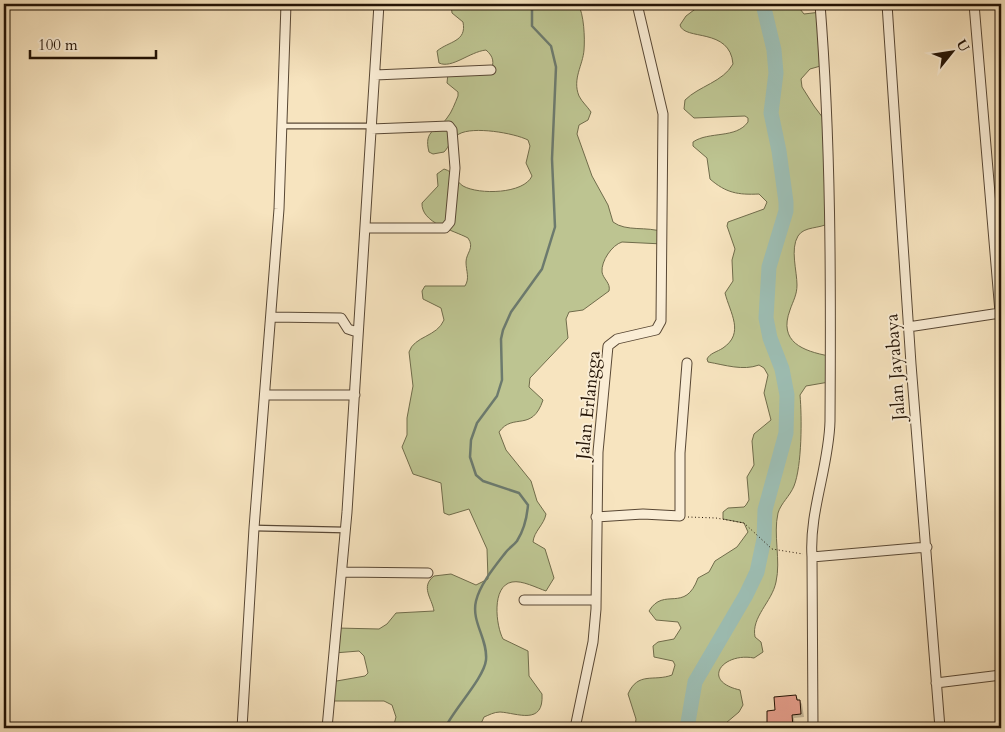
<svg xmlns="http://www.w3.org/2000/svg" width="1005" height="732" font-family="Cardo,serif">
<style>
.green{fill:#bdc491;stroke:#706c4b}
.shadow{fill:#0003}
.lines{fill:none;stroke-linecap:round;stroke-linejoin:round}
.stream{stroke:#6c7a6e;stroke-width:2.5}
.river{stroke:#9dbeb4;stroke-width:15}
.building{fill:#e7a08e;stroke:#231305}
.lane-casing{stroke:#584734;stroke-width:7}
.street-casing{stroke:#584734;stroke-width:11}
.path{stroke:#231305;stroke-width:1;stroke-dasharray:1 2.5;stroke-linecap:butt}
.lane{stroke:#faedd5;stroke-width:4.5}
.street{stroke:#faedd5;stroke-width:9}
.labels{text-anchor:middle;stroke-width:4;stroke-linejoin:round;paint-order:stroke}
.street-label{font-size:18px;fill:#231305;stroke:#faedd5}
</style>
<rect width="100%" height="100%" fill="#f7e4bf"/>
<filter id="stains"><feTurbulence type="fractalNoise" baseFrequency=".004" numOctaves="4"/><feColorMatrix values="0 0 0 0 .2 0 0 0 0 .09 0 0 0 0 .02 0 0 0 .5 -.17"/></filter>
<radialGradient id="worn" r=".72"><stop offset=".6" stop-color="#630" stop-opacity="0"/><stop offset="1" stop-color="#630" stop-opacity=".3"/></radialGradient>
<path class="green" d="M451 4H578C584 14 585 38 584 50 583 65 572 79 579 96 582 102 587 106 591 112L588 120 579 125 577 134 592 176 608 205 613 222C626 232 647 226 663 232V244L622 242C612 245 601 261 602 272 603 279 611 283 609 291L583 310 569 312 566 319 568 338 530 378 529 387 543 400C532 433 513 412 499 432L506 450 531 481 537 501 546 514C544 525 534 531 533 542L545 549 554 578 546 591C537 588 522 580 512 582 491 586 496 626 503 639L528 651 529 676 542 694C544 726 517 713 500 712 494 712 489 715 484 717L479 728H393L396 717 392 705 384 701H332L331 682 365 676 368 673 364 656 359 651 334 653 337 628 379 629 387 624 396 613 434 611C432 598 420 587 434 576L451 574 476 585 488 579 487 549 469 509 449 515 444 513 441 483 413 474 402 447 407 435V418L413 386 409 352C414 336 437 337 444 320L441 308 423 299 422 291 425 286H465C470 278 466 271 466 262 466 253 475 248 468 238 453 230 421 223 422 203L438 186 437 174 444 169C455 172 455 181 463 186 479 195 524 194 532 176L526 163 530 146 528 140C514 133 473 126 459 134 452 137 449 147 444 152L433 154 429 152C423 129 438 131 447 118 452 112 455 103 458 96V92L447 83 448 73 491 72C494 62 494 57 486 50 469 52 452 69 439 63L437 51C449 41 467 42 463 22L452 13Z
M702 4H799L800 9 804 14 821 12 824 65 810 69 801 79 802 87 814 106 829 126V223C820 229 804 226 798 236 790 249 797 271 797 285 797 295 793 301 790 310 778 342 803 351 829 356V382L806 386 800 395C802 417 802 466 794 486 790 496 781 503 778 513 773 535 781 560 776 582 772 602 751 617 755 637L761 642 763 652 754 658C723 652 700 681 740 690L743 705 739 712 720 728H635L636 719 628 694C638 671 654 682 672 675L675 665 673 661 654 657 653 646 658 642 674 639 681 628 678 622 656 620 649 611C664 586 685 614 698 578L709 572 715 561 737 547 748 532 744 523 723 519V512L728 508 744 507 746 505 749 500 747 477 754 465 752 441 754 434 771 420 764 393 768 375 764 368 759 365C743 371 725 365 708 362L707 359C710 353 717 352 723 348 745 333 730 313 725 293L733 281 732 260 735 249 727 226 728 222 764 209 767 202 759 194C738 195 726 193 710 179L707 158 693 146V142C709 131 736 139 748 122V118L745 116 694 118 684 109 685 100C699 86 723 82 733 64 730 27 684 41 680 25L686 16Z"/>
<path class="shadow" d="M796 696 802 704 804 717 794 718 795 728H769L768 712 777 711Z"/>
<g class="lines">
<path class="stream" d="M445 728C454 709 484 678 486 660 488 639 471 622 476 601 480 584 496 565 506 552 509 548 514 545 517 541 524 530 527 517 528 505L519 493 483 481 476 475 470 457 471 440 477 423 497 396 502 380 501 339 503 330 511 312 542 269 555 227 552 159 556 67 551 46 532 26V4"/>
<path class="river" d="M687 728 695 682 746 595 757 572 764 539 765 510 786 433 787 395 782 369 770 338 766 318 769 267 786 211V202L779 151 771 113 776 73 774 50 763 4"/>
</g>
<path class="building" d="M796 695 797 700H800L801 714 792 715 793 727 767 728V711L775 710 774 697Z"/>
<g class="lines">
<defs>
<path id="lane" d="M282 126H372
M254 528 345 530"/>
<path id="street" d="M887 4 911 364 940 728
M974 4 1001 324
M375 75 491 70
M365 228H445L450 222 455 168 452 130 449 126 371 129
M271 317 341 318 348 329 357 332
M908 327 1000 313
M265 395H355
M596 517 643 514 680 516V453L687 363
M812 557C809 511 829 467 830 421 831 282 831 142 820 4
M342 572 428 573
M524 600H596
M936 683 1001 675
M242 728 254 528 279 209 286 4
M327 728 347 512 379 4
M575 728 593 642 596 609 598 452 608 346 617 339 656 330 661 321 663 114 637 4
M813 728 812 557 927 547"/>
</defs>
<use href="#lane" class="lane-casing"/>
<use href="#street" class="street-casing"/>
<path class="path" d="M688 517 716 518 744 523 772 549 803 554"/>
<use href="#lane" class="lane"/>
<use href="#street" class="street"/>
</g>
<g class="labels">
<g class="street-label">
<text transform="translate(895 367) rotate(-94)" y="6">Jalan Jayabaya</text>
<text transform="translate(588 405) rotate(-84)" y="6">Jalan Erlangga</text>
</g>
</g>
<rect width="1005" height="732" fill="none" stroke="#f7e4bf" stroke-width="20"/>
<rect x="5" y="5" width="995" height="722" fill="none" stroke="#231305" stroke-width="2.5"/>
<rect x="10" y="10" width="985" height="712" fill="none" stroke="#231305"/>
<g transform="translate(952 52) rotate(60)" stroke="#faedd5" stroke-width="4" paint-order="stroke">
<path d="M0-4L9 19L0 12L-9 19Z" fill="#231305"/>
<text y="-8" font-size="14" font-weight="bold" text-anchor="middle" fill="#231305">U</text>
</g>
<path d="M30 50v8h126v-8" fill="none" stroke="#231305" stroke-width="2.5"/>
<text x="38" y="50" font-size="15" fill="#231305" stroke="#faedd5" stroke-width="4" paint-order="stroke">100 m</text>
<rect width="100%" height="100%" filter="url(#stains)"/>
<rect width="100%" height="100%" fill="url(#worn)"/>
</svg>
